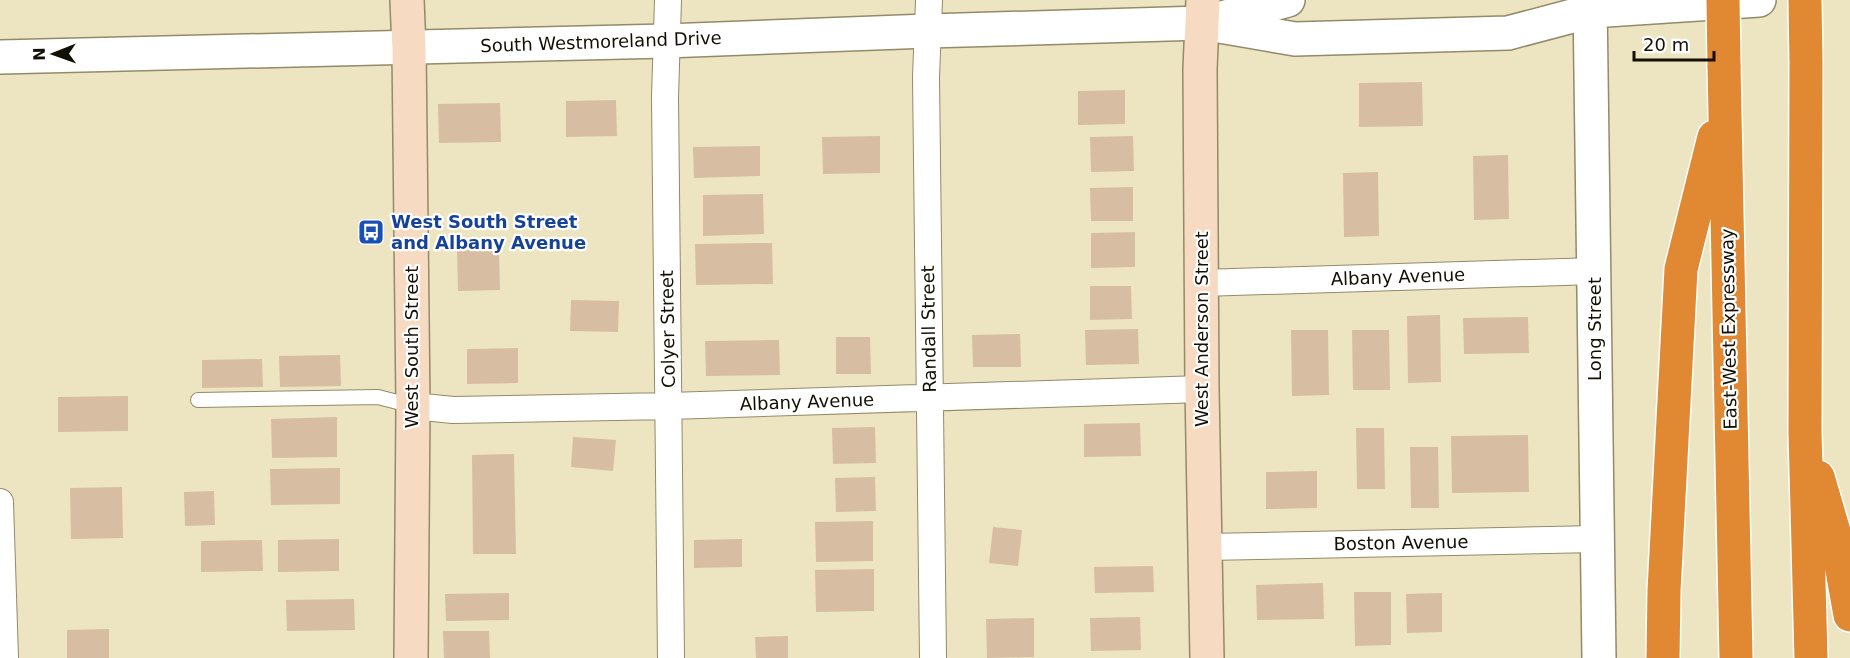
<svg xmlns="http://www.w3.org/2000/svg" width="1850" height="658" font-family="'DejaVu Sans',sans-serif">
<style>
.building{fill:#d7bea2}
.lines{fill:none;stroke-linecap:round;stroke-linejoin:round}
.service-casing{stroke:#928a69;stroke-width:16}
.minor-casing{stroke:#928a69;stroke-width:28}
.tertiary-casing{stroke:#928a69;stroke-width:36}
.secondary-casing{stroke:#928a69;stroke-width:36}
.motorway-casing{stroke:#fff;stroke-width:36}
.service{stroke:#fff;stroke-width:14}
.minor{stroke:#fff;stroke-width:26}
.tertiary{stroke:#fff;stroke-width:33}
.secondary{stroke:#f6dbc2;stroke-width:33}
.motorway{stroke:#e08832;stroke-width:33}
.motorway-bridge-casing{stroke:#fff;stroke-width:36;stroke-linecap:butt}
.motorway-bridge{stroke:#e08832;stroke-width:33}
.labels{text-anchor:middle;stroke-width:4.5;stroke-linejoin:round;paint-order:stroke}
.street-label{font-size:18px;fill:#120f04;stroke:#fff}
.transit-label{font-size:18px;font-weight:bold;fill:#164399;stroke:#fff;text-anchor:start}
</style>
<rect width="100%" height="100%" fill="#ede5c1"/>
<path class="building" d="M1422 82 1423 126 1359 127V83Z
M1125 90V124L1078 125V91Z
M616 100 617 136 566 137V101Z
M500 103 501 142 439 143 438 104Z
M880 136V173L823 174 822 137Z
M1133 136 1134 171 1091 172 1090 137Z
M760 146V176L694 178 693 147Z
M1508 155 1509 219 1474 220 1473 156Z
M1378 172 1379 236 1344 237 1343 173Z
M1133 187V221H1091L1090 188Z
M763 194 764 234 703 236V195Z
M1135 232V267L1091 268V233Z
M772 243 773 284 696 285 695 244Z
M499 249 500 290 458 291 457 250Z
M1090 286H1131L1132 319 1090 320Z
M571 300 619 301 618 332 570 331Z
M1440 315 1441 382 1408 383 1407 316Z
M1528 317 1529 353 1464 354 1463 318Z
M1138 329 1139 364 1086 365 1085 330Z
M1291 330H1328L1329 395 1292 396Z
M1352 330H1389L1390 390H1353Z
M1020 334 1021 367H973L972 335Z
M836 337H870L871 374H836Z
M779 340 780 375 706 376 705 341Z
M518 348V383L467 384V349Z
M340 355 341 386 280 387 279 356Z
M262 359 263 387 202 388V360Z
M128 396V431L58 432V397Z
M337 417V457L272 458 271 419Z
M1140 423 1141 456 1084 457V424Z
M875 427 876 463 833 464 832 428Z
M1356 428H1384L1385 489H1357Z
M1528 435 1529 492 1452 493 1451 436Z
M573 437 616 440 613 471 571 467Z
M1410 447H1438L1439 508H1411Z
M514 454 516 554H473L472 455Z
M340 468V504L271 505 270 469Z
M1317 471V508L1266 509V472Z
M875 477 876 511 836 512 835 478Z
M122 487 123 538 71 539 70 488Z
M214 491 215 525 185 526 184 492Z
M873 521V561L816 562 815 522Z
M993 527 1022 530 1018 566 989 563Z
M339 539V571L278 572V540Z
M742 539V567L694 568V540Z
M262 540 263 571 201 572V541Z
M1153 566 1154 592 1095 593 1094 567Z
M874 569V611L816 612 815 570Z
M1323 583 1324 619 1257 620 1256 585Z
M1354 592H1391V645L1355 646Z
M509 593V620L446 621 445 594Z
M1442 593V632L1407 633 1406 594Z
M354 599 355 630 287 631 286 600Z
M1140 617 1141 650 1091 651 1090 618Z
M1034 618V657L987 658 986 619Z
M109 629V658H67V630Z
M443 631H489L490 658H444Z
M788 636V658H756L755 637Z"/>
<g class="lines">
<defs>
<path id="service" d="M198 400 378 397 413 406"/>
<path id="minor" d="M668 0 665 97 671 658
M929 0 926 77 933 658
M1202 283 1595 271
M413 406 453 410 669 406 1202 389
M0 502 5 658
M1206 547 1597 539"/>
<path id="tertiary" d="M1590 0 1599 658
M1211 21 1288 0
M0 57 666 41 928 31 1202 23 1295 39 1508 33 1591 11 1759 0"/>
<path id="secondary" d="M407 0 409 48 413 406 411 658
M1203 0 1200 69 1202 389 1207 658"/>
<path id="motorway" d="M1805 0 1806 63 1805 432 1811 658
M1724 65 1736 658
M1818 477 1837 542 1850 615
M1663 658 1664 591 1681 269 1714 137"/>
</defs>
<use href="#service" class="service-casing"/>
<use href="#minor" class="minor-casing"/>
<use href="#tertiary" class="tertiary-casing"/>
<use href="#secondary" class="secondary-casing"/>
<use href="#motorway" class="motorway-casing"/>
<use href="#service" class="service"/>
<use href="#minor" class="minor"/>
<use href="#tertiary" class="tertiary"/>
<use href="#secondary" class="secondary"/>
<use href="#motorway" class="motorway"/>
<defs>
<path id="motorway-bridge" d="M1723 0 1724 65"/>
</defs>
<use href="#motorway-bridge" class="motorway-bridge-casing"/>
<use href="#motorway-bridge" class="motorway-bridge"/>
</g>
<defs>
<symbol id="bus-square" viewBox="-11 -11 22 22"><rect x="-9" y="-9" width="18" height="18" rx="4" fill="#1a4fb4" stroke="#fff"/><path d="M-5-6H5V4H4V6H2V4H-2V6H-4V4H-5ZM-3.5-4V0h7V-4ZM-3.5 1.2v1.5H-2V1.2ZM2 1.2v1.5H3.5V1.2Z" fill="#fff"/></symbol>
</defs>
<g fill-rule="evenodd">
<use href="#bus-square" x="356" y="217" width="30" height="30"/>
</g>
<g class="labels">
<g class="street-label">
<text transform="translate(601 42) rotate(-2)" y="6">South Westmoreland Drive</text>
<text transform="translate(1398 277) rotate(-2)" y="6">Albany Avenue</text>
<text transform="translate(668 329) rotate(-91)" y="6">Colyer Street</text>
<text transform="translate(929 329) rotate(-91)" y="6">Randall Street</text>
<text transform="translate(1202 329) rotate(-90)" y="6">West Anderson Street</text>
<text transform="translate(1595 329) rotate(-90)" y="6">Long Street</text>
<text transform="translate(1729 329) rotate(-91)" y="6">East-West Expressway</text>
<text transform="translate(412 347) rotate(-90)" y="6">West South Street</text>
<text transform="translate(807 402) rotate(-2)" y="6">Albany Avenue</text>
<text transform="translate(1401 543) rotate(-1)" y="6">Boston Avenue</text>
</g>
<g class="transit-label">
<text x="391" y="228">West South Street<tspan x="391" dy="21">and Albany Avenue</tspan></text>
</g>
</g>
<g transform="translate(54 54) rotate(269)" stroke="#ffffff" stroke-width="4.5" paint-order="stroke">
<path d="M0-4.5L10 22L0 15L-10 22Z" fill="#120f04"/>
<text y="-9" font-size="16" font-weight="bold" text-anchor="middle" fill="#120f04">N</text>
</g>
<path d="M1634 51v9h80v-9" fill="none" stroke="#120f04" stroke-width="3"/>
<text x="1643" y="51" font-size="18" fill="#120f04" stroke="#ffffff" stroke-width="4.5" paint-order="stroke">20 m</text>
</svg>
